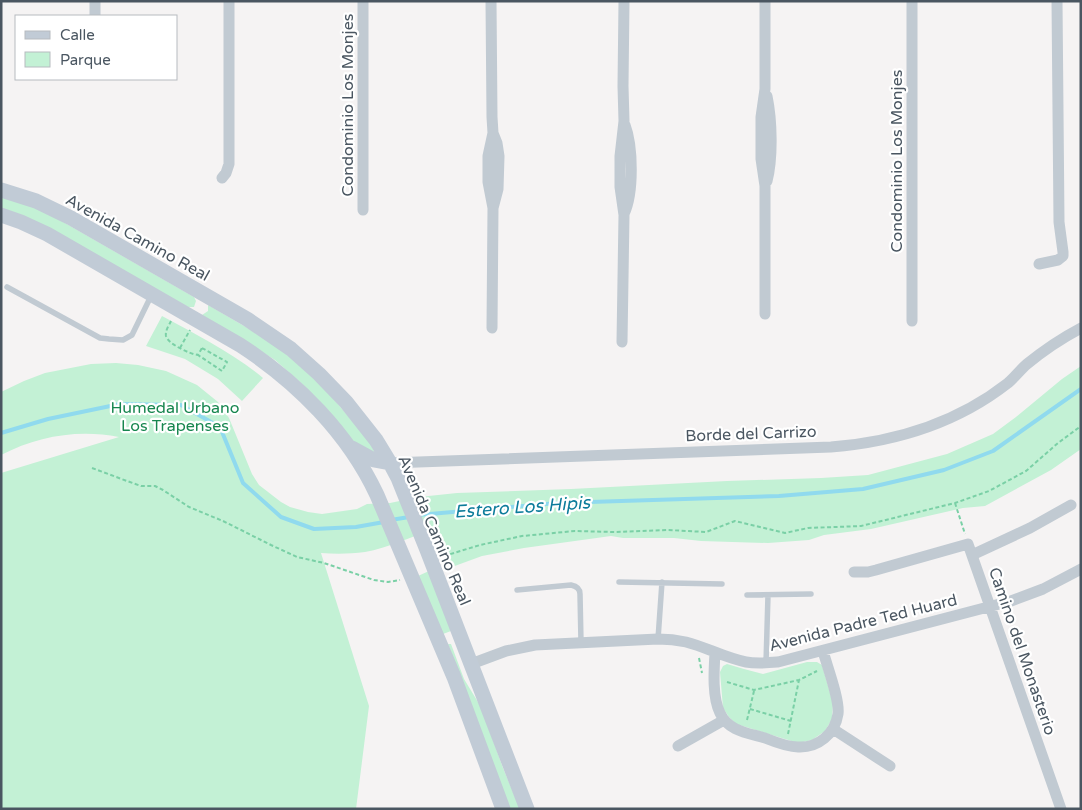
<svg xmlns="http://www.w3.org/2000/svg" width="1082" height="810" font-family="'Varela Round',sans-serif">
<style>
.green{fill:#c3f1d5}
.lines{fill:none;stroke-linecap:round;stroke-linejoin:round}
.stream{stroke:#90daee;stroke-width:4}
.path{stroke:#7ad0a6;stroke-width:2;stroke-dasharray:4 2.5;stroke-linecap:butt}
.lane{stroke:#c1cad2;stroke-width:5.5}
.street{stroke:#c1cad2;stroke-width:11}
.secondary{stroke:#c1cbd6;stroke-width:15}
.labels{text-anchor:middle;stroke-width:4.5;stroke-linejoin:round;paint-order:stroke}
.street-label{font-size:16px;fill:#4a5661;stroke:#fff}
.park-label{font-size:16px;fill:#17864f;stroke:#fff}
.water-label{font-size:18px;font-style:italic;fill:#0c7c9b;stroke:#fff}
</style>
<rect width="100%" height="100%" fill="#f5f3f3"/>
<path class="green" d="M1 196 25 203 51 215 194 297 196 301 194 307H188L1 209Z
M208 305C241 324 275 343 303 368 320 383 334 399 348 416 357 427 369 439 375 453L359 447 350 438 327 409 301 383 275 360 202 315 208 311Z
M162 316C197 335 233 353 263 378L242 401 218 379 185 359 146 346Z
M116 363 138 365 166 371 197 385 218 402 229 418 252 474 259 485 281 502 290 507 308 512 322 514 357 509 367 504 390 503 419 497 457 493 571 489 727 481 821 478 868 475 947 454 993 434 1016 417 1062 379 1081 366V449L1051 470 985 506 963 508 871 529 824 535 809 540 768 543 701 541 674 538H623L611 536 524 548 482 556 452 567 439 534 433 529C411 537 388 548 365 552 350 554 335 554 321 553L369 706 356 809H1V473L119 437C78 429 38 436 1 455V392L24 381 45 373 91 364Z
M429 571 451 631 443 634 418 576Z
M448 644H451L464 679 481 707 503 768 520 809H510Z
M807 662H817L822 665 833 703 832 719 825 731 812 740 798 743 736 724 729 717 723 708 720 672 723 666 727 664 744 669 763 674Z"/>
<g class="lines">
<path class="stream" d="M1 433 48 419 120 404 181 405 220 427 243 483 281 517 314 529 356 527 384 522
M418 515 558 503 779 496 863 489 944 470 993 451 1081 389
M391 520 409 517"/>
<path class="path" d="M171 321C169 325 165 331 166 336 168 344 190 354 198 355
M180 348 190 330
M202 348 227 362 222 371 198 355Z
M92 468 127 481 141 486H155L163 490 189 507 223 521 271 545 297 557 324 563 374 580 388 582 400 580
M955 503 965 534
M444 556 480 545 522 536 575 531 615 532 668 530 706 532 735 521 785 533 808 528 861 526 955 503 989 491 1026 471 1058 443 1081 426
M699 658 702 673
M727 682 754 690 799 680 817 671
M750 709 791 721
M747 720 754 691
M788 734 799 680"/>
<path class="lane" d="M7 287 100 338 109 339 123 340 132 335 152 294
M619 582 722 584
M517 590 571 585C576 586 580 588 580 594L581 642
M747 595 811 594
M658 639 662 582
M766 663 768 595"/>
<path class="street" d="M491 1 492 117 493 133 497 143 499 156 498 189 493 208
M765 1V89L761 117V159L765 186V314
M912 1V321
M95 16V1
M222 178 226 173 229 164V1
M767 181C773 158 772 120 767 96
M363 210V1
M624 214C634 193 633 146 625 125
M1039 264 1058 260 1063 256V252L1059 222 1057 1
M492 328 493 208 488 182V156L493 133
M622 342 624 215 620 187V156L624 121 623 86 624 1
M390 463 831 447C894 442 957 423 1008 383 1015 377 1020 370 1027 364 1044 350 1062 338 1081 328
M972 555 1030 528 1071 505
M854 572H868L876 570 968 544 1061 809
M715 653C714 670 712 697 720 713 728 731 748 733 765 738 775 742 787 747 798 747 818 748 835 734 838 714 840 700 827 666 823 651
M471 664 506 651 535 645 658 639C668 639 677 640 686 642 706 647 725 658 746 662 757 664 767 663 778 662L1011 601 1043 589 1081 569
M833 729 890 766
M678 746 724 720"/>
<path class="secondary" d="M1 190 36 201 71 218 247 319 291 349 319 374 346 402 376 440 390 463 398 478 427 550 527 809
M1 215 21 222 47 234 240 345C297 382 348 433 377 495L454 677 503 809
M352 448 374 460 390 463"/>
</g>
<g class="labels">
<g class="street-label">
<text transform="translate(347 105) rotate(-90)" y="6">Condominio Los Monjes</text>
<text transform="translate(896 161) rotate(-90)" y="6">Condominio Los Monjes</text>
<text transform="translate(138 237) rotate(29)" y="6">Avenida Camino Real</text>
<text transform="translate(751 433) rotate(-2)" y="6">Borde del Carrizo</text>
<text transform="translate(435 530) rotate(67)" y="6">Avenida Camino Real</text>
<text transform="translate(863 622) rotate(-14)" y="6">Avenida Padre Ted Huard</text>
<text transform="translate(1023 651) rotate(71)" y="6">Camino del Monasterio</text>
</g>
<g class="park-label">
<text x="175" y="413">Humedal Urbano<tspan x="175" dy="18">Los Trapenses</tspan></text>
</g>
<g class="water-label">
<text transform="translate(522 507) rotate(-4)" y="6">Estero Los Hipis</text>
</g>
</g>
<rect width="1082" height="810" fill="none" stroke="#4a5661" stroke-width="5"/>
<rect x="15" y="15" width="162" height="65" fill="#ffffff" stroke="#b7bbc0"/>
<rect x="25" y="31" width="25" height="8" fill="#c1cbd6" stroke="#b7bbc0"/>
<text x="60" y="40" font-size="15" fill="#4a5661">Calle</text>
<rect x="25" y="52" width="25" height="15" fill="#c3f1d5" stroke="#b7bbc0"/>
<text x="60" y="65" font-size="15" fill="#4a5661">Parque</text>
</svg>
